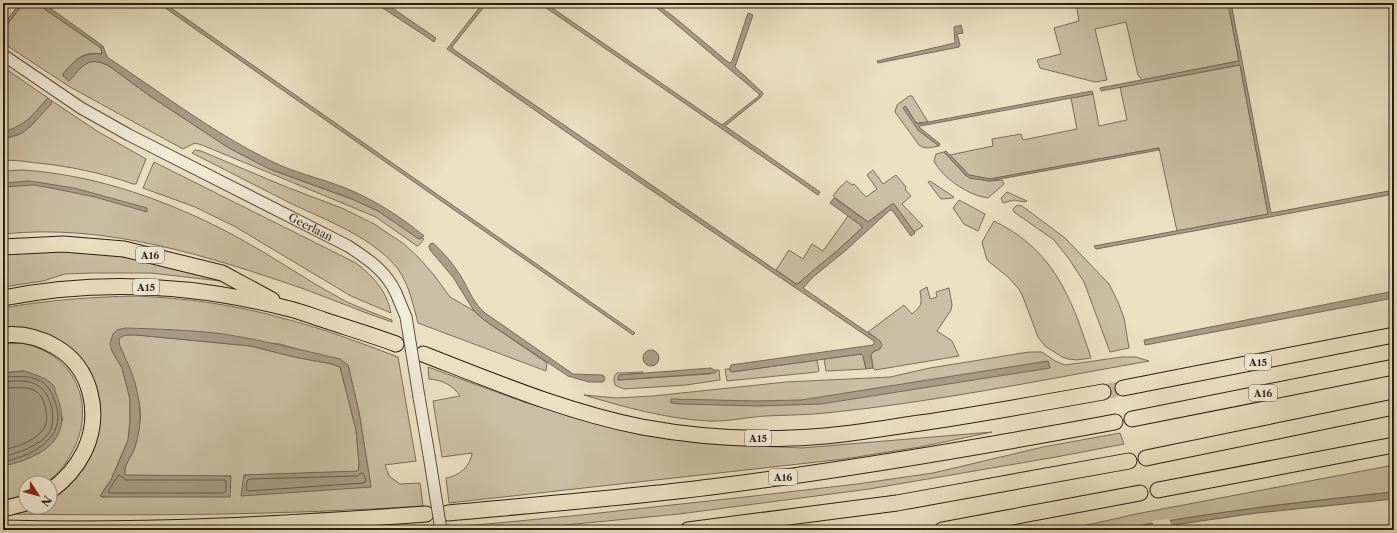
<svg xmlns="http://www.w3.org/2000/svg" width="1397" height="533" font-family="'Libre Caslon Text',serif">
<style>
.green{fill:#cabfa4;stroke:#7a6e5b;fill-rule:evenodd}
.water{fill:#a99d86;stroke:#776958}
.pier{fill:#eae0c2}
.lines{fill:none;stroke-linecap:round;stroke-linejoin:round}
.shore{stroke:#6a5c4c;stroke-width:1}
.motorway-tunnel{stroke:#c4b99f;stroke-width:15;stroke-dasharray:15 8;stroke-linecap:butt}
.tertiary-casing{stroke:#5b4d3e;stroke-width:13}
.motorway-casing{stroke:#2b1c12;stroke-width:17}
.tertiary{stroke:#f1ebd7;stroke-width:11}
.motorway{stroke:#eae0c2;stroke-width:15}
.tertiary-bridge-casing{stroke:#5b4d3e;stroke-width:13;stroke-linecap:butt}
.tertiary-bridge{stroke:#f1ebd7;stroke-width:11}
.labels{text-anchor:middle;stroke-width:3.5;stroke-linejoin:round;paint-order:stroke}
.shield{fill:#f1ebd7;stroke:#665a4d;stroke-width:1}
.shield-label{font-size:10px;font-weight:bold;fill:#2b1c12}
.street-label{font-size:11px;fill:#2b1c12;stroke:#f1ebd7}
</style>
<rect width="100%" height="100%" fill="#eae0c2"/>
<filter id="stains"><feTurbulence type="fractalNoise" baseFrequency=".005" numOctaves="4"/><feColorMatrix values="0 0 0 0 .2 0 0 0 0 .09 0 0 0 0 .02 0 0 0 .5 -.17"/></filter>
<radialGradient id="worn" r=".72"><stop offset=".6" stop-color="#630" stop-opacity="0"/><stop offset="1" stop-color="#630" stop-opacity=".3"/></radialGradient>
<path class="green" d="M20 3H36L101 48 102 54C82 51 75 60 63 74L69 80C83 66 88 55 109 66L150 96 229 148 274 171 352 199 378 211 419 239 422 238 424 239 419 245 417 246 376 217 202 145 195 143 183 149 70 87 3 43V30L19 9V7H17Z
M1076 3H1228L1239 61 1142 80 1138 75 1126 22 1095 29 1107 80 1095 82 1040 68 1037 60 1061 54 1054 28 1079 21Z
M1240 65 1268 214 1177 231 1159 148 990 179 969 175 950 155 993 146 992 139 1021 134 1023 140 1077 129 1071 98 1093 94 1099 126 1127 120 1120 87Z
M3 67 48 98C32 116 27 125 3 132Z
M909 96H912L928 122 916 123 906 107 918 130 939 146C932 147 925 150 919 145L895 112 897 105Z
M52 101 97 131 146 159 136 184H133C102 173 69 166 37 163 26 162 14 159 3 161V139L18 135 31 126Z
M195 150 201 151 284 186 344 209 374 224 404 244 419 258 434 275 450 297 474 311 484 320 547 363 546 371 418 323C413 304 409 285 398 269 374 238 326 220 292 204 259 187 225 170 192 153Z
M944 152 966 176 989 181 1002 180 1004 184 988 198C970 196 942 178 934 161L936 154Z
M154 162 356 263C373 276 387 291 391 313L351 296 234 226 195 207 143 188Z
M23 170C97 175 170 201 235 236 273 256 307 281 345 301 360 308 376 314 392 320V322C362 312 334 300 304 289 208 256 106 223 3 234V171Z
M873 170 883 184 896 175 906 187 905 189 911 196 902 204 923 226 914 232 894 204H892L868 222 833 196 840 187 847 181 852 185 854 184 866 197 877 189 867 175Z
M930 181 954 197 953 198 941 199 928 182Z
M1007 192 1027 201 1025 202 1014 200 1003 203 1001 198Z
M959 200 985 214 978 231 964 224 953 208Z
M1017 205 1022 206 1065 238 1109 284 1118 302 1124 318 1129 348 1110 352 1084 282 1069 259 1054 240 1014 212 1013 209Z
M848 216 862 226V228L837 251 815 269 799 283 796 284 776 270 789 250 803 259 812 244 823 251Z
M994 221C1039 243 1060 274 1078 320 1082 332 1087 345 1091 358L1077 360 1068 359 1062 357 1045 346 1038 337 1023 297 1019 289 1008 277 987 260 982 242Z
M54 251 92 253 132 258 221 279 220 281 151 273H91L65 274 43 281 3 287V255Z
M927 287 930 299 937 297 936 292 949 288 952 305 951 310 937 331 952 341 959 356 875 370 873 368 871 355 873 352 876 338 868 332 904 305 912 314C922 305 922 305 920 291Z
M136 296C186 298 237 305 286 319 324 329 361 343 398 357L416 461 385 465 389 476 400 484 420 483 423 506C285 515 146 516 8 514L26 507H50V495L82 466 83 468C88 455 101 421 100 407 100 396 91 379 87 368L3 330V308C47 300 91 297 136 296ZM117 330 280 344 348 365 359 412 371 487 244 475 358 472 359 464 356 430 340 367 332 364 294 357 251 346 137 335C130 335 123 334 118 339L119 345 122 350C129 372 143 400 140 422 138 431 137 442 134 450 131 458 123 465 125 476H231L103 497V491L111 480 128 440 130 421V399L122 368 112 351Z
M22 343C76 354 98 407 71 454 65 466 56 476 45 483H26V493L14 498 3 500V466L27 459 56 438 63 418 39 376 23 371 3 373V344Z
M1029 352H1042L1055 361 1065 365 1122 357H1136L1149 361C1042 380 935 402 826 413 806 415 786 415 766 416 747 417 727 422 709 421 667 419 624 407 584 395L617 398 653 396 786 382 890 377 930 368Z
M861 354 863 356 866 369 826 371 824 359Z
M817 360 819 371 817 372 727 381 725 369H730L732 372Z
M428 367 524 402 581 419 670 438 728 445 802 448 992 432 920 447 844 459 449 503 446 478C459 476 470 467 472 453L442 457 433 401 460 396C453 385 442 380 429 379Z
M715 370H719L720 380 686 385 624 389 615 385C614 380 613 376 617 373L643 372V373L619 375 618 380 710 374 715 371Z
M1120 433 1124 444 1056 457 869 489 679 514 514 530H367L477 525 581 515 745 497 857 484 933 473 1043 447Z
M1394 465V492L1277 505 1153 523 1118 530H1065L1136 514Z"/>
<path class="water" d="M36 3H43L103 46 107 57C160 92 212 132 269 160 292 172 319 178 343 187 373 199 400 216 424 236L419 239 378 211 352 199 267 168 229 148 150 96 109 66C88 55 83 66 69 81L63 76V74C75 60 82 52 102 54L101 48Z
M158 3H164L635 333 633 335Z
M375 3H385L436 38 434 42 430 39Z
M483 3H487L452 47 453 49 796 284 799 283 815 269 837 251 862 228V226L830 203 834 198 868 222 892 204H894L915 233 911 236 892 210H890L845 251 813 277 803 288 880 341 882 345 880 349 873 352 871 355 873 368 866 369 863 356 861 354 732 372 729 370 731 365 873 345 874 343V341L598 154 447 49Z
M539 3H545L722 125 759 96V94L651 3H655L674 17 728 62 730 63 732 61 748 13 753 15 735 67 763 93 761 97 725 126 820 192 818 195Z
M1228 3H1231L1271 213 1394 190V194L1096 249 1094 246 1268 214 1240 65 1101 91 1100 88 1239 61Z
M17 7H19V9L3 30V25Z
M961 25 963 33 957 34 960 45 959 47 878 63 877 61 955 43 954 27Z
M1092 91 1093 94 920 126 919 127 940 144 939 146 918 130 903 108 905 106 906 107 916 123 918 124Z
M48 98 52 101 51 104 31 126 22 133 3 139V132C27 125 32 115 48 98Z
M1159 148V150L989 181 969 178 944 152 946 151 969 175 990 179Z
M30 181 74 188 147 208V212L95 197 51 188 34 185 3 187V183Z
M433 243C445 254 455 266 463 280 470 292 474 304 485 313L573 374 602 375 604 376 605 380 603 382H589L568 376 484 320 474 311 453 277 430 250 429 247 430 244Z
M1394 291V298L1145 345 1144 340Z
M125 328C158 329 191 330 223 334 262 340 301 350 340 359L348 365 359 412 371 487 241 496 244 475 358 471 359 464 356 430 340 367 332 364 294 357 251 346 137 335C130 335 123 334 119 339 119 348 125 356 128 364 136 382 140 400 140 419 140 428 137 441 134 450 131 458 123 465 125 475L231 476 230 497H103L100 496 111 480 128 440 130 421V399L122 368 112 351 110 344 113 334 117 330Z
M643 358a8 8 0 1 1 16 0a8 8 0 1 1-16 0Z
M1048 361 1050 368 821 404 760 406 681 404 671 403V399L756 401 801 400Z
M711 368 716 371 715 373 618 380 619 375Z
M23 371C32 374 46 377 53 385 55 387 55 391 56 394 62 408 65 424 56 438 47 453 20 463 3 466V373Z
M1394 492V499L1257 513 1138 530H1118C1209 512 1302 502 1394 492Z"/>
<path class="pier" d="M1169 519 1172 526 1155 529 1152 521Z"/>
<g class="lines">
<path class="shore" d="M3 377C15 377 25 375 36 379 47 383 50 389 54 399 70 437 34 455 3 462
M3 382C9 382 15 380 21 381 39 381 49 393 52 409 53 417 53 426 49 433 40 446 17 453 3 457
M3 388C24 388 42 383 46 411 47 417 47 426 42 431 32 442 17 447 3 450
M362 473 364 475 366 481 364 483 248 491 246 489 247 481 249 479 357 476Z
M119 475 126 480H225L226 482V491L224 493H109V490Z"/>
<path class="motorway-tunnel" d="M1103 392 1123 388"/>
<defs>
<g id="tertiary">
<path id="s1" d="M3 55 81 108 129 135 348 246C368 259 386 271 396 293"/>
<path d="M419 397 429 455"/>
</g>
<path id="motorway" d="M3 247 63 244 124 249 222 273 272 300
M3 298C98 279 192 284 286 308 299 311 312 316 324 320 348 328 372 335 396 344
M3 335C22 333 39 337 56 347 92 368 102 415 84 452 76 468 64 481 50 491
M423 354C495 382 566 412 642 427 691 436 741 440 791 438 835 437 877 429 920 423 981 414 1042 403 1103 392
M1123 388 1394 335
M1132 419 1394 367
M1146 458 1394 407
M1158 490 1394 445
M3 509 26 503
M448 513C535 505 623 498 711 487 846 470 981 447 1115 422
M3 528C144 532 285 524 426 514
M688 530 897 503 1129 461
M942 530 1140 493"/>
</defs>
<use href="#tertiary" class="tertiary-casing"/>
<use href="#motorway" class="motorway-casing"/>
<use href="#tertiary" class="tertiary"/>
<use href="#motorway" class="motorway"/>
<defs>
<path id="tertiary-bridge" d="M396 293 406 317 419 397
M429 455 441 530"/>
</defs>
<use href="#tertiary-bridge" class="tertiary-bridge-casing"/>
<use href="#tertiary-bridge" class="tertiary-bridge"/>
</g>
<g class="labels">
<g class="shield">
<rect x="136" y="247" width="28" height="16" rx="3"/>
<rect x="133" y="279" width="26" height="16" rx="3"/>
<rect x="1245" y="354" width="26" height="16" rx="3"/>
<rect x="1249" y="385" width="28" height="16" rx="3"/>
<rect x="745" y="430" width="26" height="16" rx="3"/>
<rect x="769" y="469" width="28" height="16" rx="3"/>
</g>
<g class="shield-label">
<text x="150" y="259">A16</text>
<text x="146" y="291">A15</text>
<text x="1258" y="366">A15</text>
<text x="1263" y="397">A16</text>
<text x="758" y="442">A15</text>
<text x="783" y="481">A16</text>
</g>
<g class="street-label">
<text dy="4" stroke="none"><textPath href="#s1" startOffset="353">Geerlaan</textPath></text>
</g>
</g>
<rect width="1397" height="533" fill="none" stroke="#eae0c2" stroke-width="16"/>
<rect x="4" y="4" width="1389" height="525" fill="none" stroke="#2b1c12" stroke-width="2"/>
<rect x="8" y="8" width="1381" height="517" fill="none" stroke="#2b1c12"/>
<g transform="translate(38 495) rotate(126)"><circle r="19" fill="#f1ebd7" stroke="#a29888"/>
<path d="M0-3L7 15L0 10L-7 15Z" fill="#8f2418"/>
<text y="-6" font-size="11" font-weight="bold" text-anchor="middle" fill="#2b1c12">N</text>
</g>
<rect width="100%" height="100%" filter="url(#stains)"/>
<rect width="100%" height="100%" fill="url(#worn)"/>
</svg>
